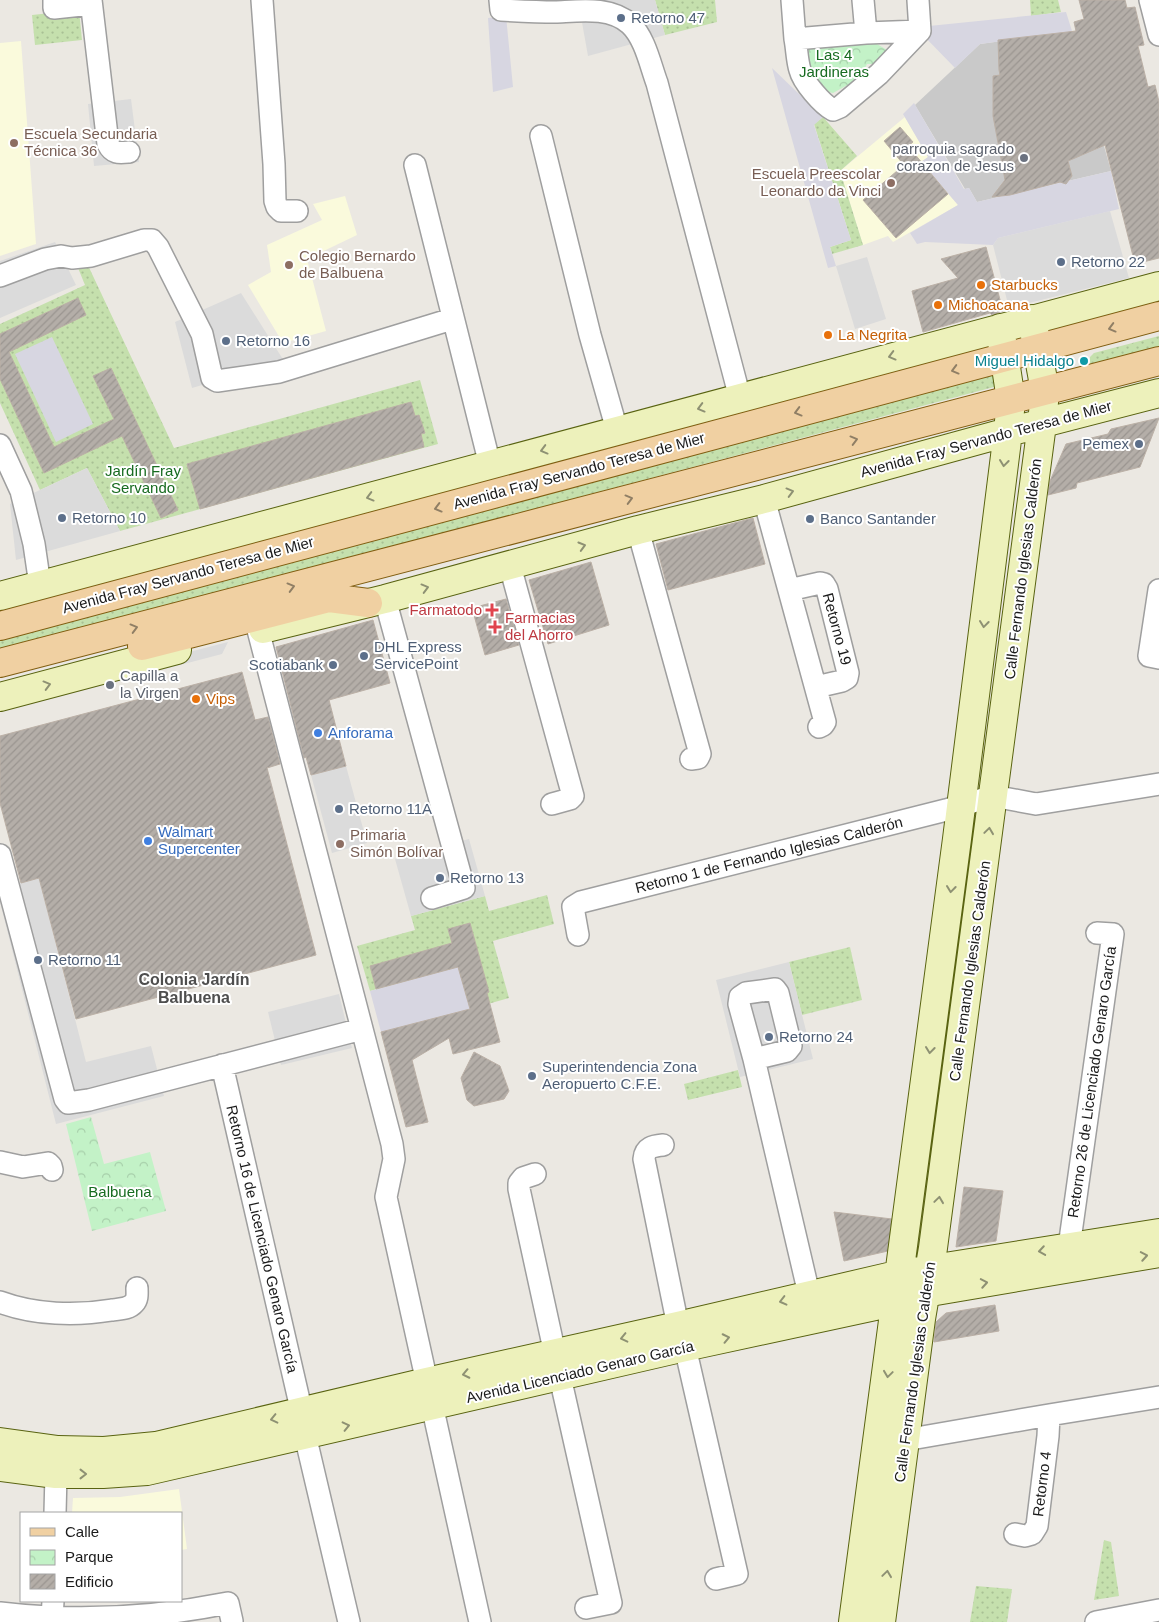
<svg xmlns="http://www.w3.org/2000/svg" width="1159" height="1622" font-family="Helvetica,sans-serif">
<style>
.education{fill:#fafadc}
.religious{fill:#c9c9c9}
.grass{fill:url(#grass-dots)}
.park{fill:url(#park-crowns)}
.parking{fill:#dbdbdb}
.plaza{fill:#d7d6e1}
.building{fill:url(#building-hatch);stroke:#bbb0a6}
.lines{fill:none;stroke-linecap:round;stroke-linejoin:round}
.street-casing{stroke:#9f9f9f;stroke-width:24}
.secondary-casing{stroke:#596311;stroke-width:30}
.primary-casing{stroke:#815e11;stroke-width:30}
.street{stroke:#fff;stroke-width:21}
.secondary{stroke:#edf1bb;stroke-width:28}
.primary{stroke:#f0d0a2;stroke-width:28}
.oneway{stroke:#907f65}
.oneway2{stroke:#8e9173}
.service-dot{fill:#5c6f8a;stroke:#fff;stroke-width:2}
.education-dot{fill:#8d6e63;stroke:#fff;stroke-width:2}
.worship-dot{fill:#6b7280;stroke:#fff;stroke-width:2}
.food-dot{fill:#e8710a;stroke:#fff;stroke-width:2}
.culture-dot{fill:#0f9aa8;stroke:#fff;stroke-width:2}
.health-dot{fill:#e0444e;stroke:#fff;stroke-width:2}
.shop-dot{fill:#3f7fe0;stroke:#fff;stroke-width:2}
.labels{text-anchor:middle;stroke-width:4;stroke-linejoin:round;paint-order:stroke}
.service-label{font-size:15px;fill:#4e5e75;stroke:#fff;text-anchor:start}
.park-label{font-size:15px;fill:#176b20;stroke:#fff}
.education-label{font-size:15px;fill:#785e54;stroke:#fff;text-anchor:start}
.worship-label{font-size:15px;fill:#5b616d;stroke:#fff;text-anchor:end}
.food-label{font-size:15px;fill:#c56008;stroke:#fff;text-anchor:start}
.culture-label{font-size:15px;fill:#0d838f;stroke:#fff;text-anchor:end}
.street-label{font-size:15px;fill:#1b1b1b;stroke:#fff}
.health-label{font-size:15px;fill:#be3a42;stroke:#fff;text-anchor:end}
.shop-label{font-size:15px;fill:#366cbe;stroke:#fff;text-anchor:start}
.neighbourhood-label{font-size:16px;font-weight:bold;fill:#4e4e4e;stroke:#fff}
</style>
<defs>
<pattern id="grass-dots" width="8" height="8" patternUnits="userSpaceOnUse" patternTransform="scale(1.25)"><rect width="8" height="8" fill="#c5e0ad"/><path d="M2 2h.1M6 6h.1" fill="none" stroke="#a9c094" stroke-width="1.8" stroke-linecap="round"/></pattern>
<pattern id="park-crowns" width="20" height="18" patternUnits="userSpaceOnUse" patternTransform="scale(1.25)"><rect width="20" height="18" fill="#c3f2c7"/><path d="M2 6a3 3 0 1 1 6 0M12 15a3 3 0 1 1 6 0" fill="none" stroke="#a7cfaa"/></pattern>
<pattern id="building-hatch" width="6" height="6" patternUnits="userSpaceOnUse" patternTransform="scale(1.25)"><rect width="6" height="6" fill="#b4aea8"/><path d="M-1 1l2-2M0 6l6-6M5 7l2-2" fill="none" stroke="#9a9590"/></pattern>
</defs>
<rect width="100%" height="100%" fill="#ebe8e2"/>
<path class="education" d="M21 41 36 244 0 256V43Z
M905 117 928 157 921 162 958 205 893 242 888 236 863 245 840 171Z
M345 196 357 235 307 259 326 331 283 343 248 285 271 272 267 245 322 220 313 204Z
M179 1489 187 1549 181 1550V1513H72L73 1498 120 1497Z"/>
<path class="religious" d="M1072 31 1111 171 977 202 969 188 965 189 915 105 980 44Z"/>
<path class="grass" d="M655 0H715L717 22 665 35Z
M1030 0H1058L1061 12 1031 16Z
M79 10 82 40 35 45 32 15Z
M823 117 857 156 840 171 863 245 832 254 830 247 851 240 814 124Z
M85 259 174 448 420 380 438 444 120 531 87 468 40 490 0 403V324L85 285 76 263Z
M1159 336V349L1090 364V357L1094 353Z
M993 374 997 379 994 387 0 651V632Z
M547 895 554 924 493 941 509 998 470 1009 458 967 370 991 357 946 415 930 411 916 485 896 489 911Z
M850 947 862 1000 802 1015 789 962Z
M738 1070 742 1087 688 1100 684 1084Z
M1104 1540 1111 1542 1119 1596 1094 1600Z
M976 1586 1012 1589 1007 1622H970Z"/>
<path class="park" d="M872 36 877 44 887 50 874 64H867L864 70 856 75 853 82 833 93 825 91 807 70 804 42Z
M91 1117 104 1164 150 1152 166 1211 92 1231 66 1124Z"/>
<path class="parking" d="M578 0H655L665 35 588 56Z
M131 99 139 162 94 166 88 104Z
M1110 211 1129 278 1009 308 993 245 998 238Z
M55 242 76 285 0 318V261Z
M867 257 886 319 855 329 836 266Z
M241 293 284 361 192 388 175 322Z
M87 468 120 531 16 560 10 504Z
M228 642 222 654 0 712V701Z
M346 766 367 843 332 853 311 775Z
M469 839 485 896 411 916 395 859Z
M39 878 86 1062 151 1046 164 1096 56 1124 0 902V888Z
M789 962 813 1059 740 1077 716 980Z
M339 994 352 1048 281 1065 268 1012Z"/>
<path class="plaza" d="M1066 12 1072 31 1070 32 980 44 955 68 921 33 929 26Z
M506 16 513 87 493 92 488 18Z
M772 68 823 117 814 125 851 240 830 247 836 266 828 268Z
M914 103 964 189 969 188 977 202 1111 171 1119 209 998 238 993 245 925 242 917 244 910 233 958 205 921 162 928 157 903 114Z
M52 337 93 424 56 442 15 354Z
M458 967 470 1009 381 1032 370 991Z"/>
<path class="building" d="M1079 0H1125L1127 8 1135 7 1144 45 1138 46 1148 87 1155 85 1159 102V258L1135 264 1105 145 1068 161 1072 176 1066 184 1060 182 1010 195 992 197 1005 180 993 116V76L1000 75 999 70 998 40 1076 31 1074 22 1084 19Z
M900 127 913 142 908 146 948 194 896 238 863 200 904 165 884 141Z
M986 247 1003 311 992 315 990 313 923 332 912 291 958 278 941 259Z
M78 298 86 315 9 352 54 447 114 419 93 376 111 368 178 510 161 518 122 436 44 473 0 379V334Z
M411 402 415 416 419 415 425 433 421 434 424 447 200 509 187 464Z
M1159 418 1140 467 1077 483 1076 488 1048 495 1050 481 1066 444 1108 434 1111 429Z
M753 518 765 564 668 590 656 544Z
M591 562 609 625 548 644 529 580Z
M506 599 519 645 485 655 472 608Z
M373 620 390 683 329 700 346 766 311 775 306 757 304 758 276 647Z
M242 672 255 720 268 717 280 764 267 768 316 955 76 1019 39 878 21 883 0 803V736Z
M470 923 489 992 487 993 500 1042 453 1054 449 1038 412 1060 428 1122 406 1127 381 1032 470 1009 458 967 376 989 370 966 452 943 448 929Z
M474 1052 500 1066 509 1091 504 1099 474 1106 467 1100 461 1078Z
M964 1187 1003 1191 996 1241 956 1247Z
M834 1212 892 1219 888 1251 844 1261Z
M995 1305 999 1331 934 1342 936 1322 946 1313Z"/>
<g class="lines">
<defs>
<path id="street" d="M54 0V8L91 4
M91 0 108 144C113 154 119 153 129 152
M262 0 274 164 275 201 277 207 281 211H297
M500 0 501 10C519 11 537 12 555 12 579 11 610 6 630 24 645 38 650 64 657 83L740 398
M792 0 795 39 866 33 920 31
M863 0 866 33
M1150 0 1159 35
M795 39C797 49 797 61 800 70 803 82 822 104 833 110L840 107 879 74 920 31 918 0
M541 136 590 335 617 430
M415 165 490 465
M0 276 45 259 61 256 72 258 91 256 144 240H152L158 247 202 334 212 378 217 381 279 372 452 319
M0 445 21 491 34 544 40 585
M764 499 825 722 823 725 819 727
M638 530 700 754 698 758 691 759
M510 566 573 796 570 799 552 804
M789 590 820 583 824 584 827 589 848 673 847 678 842 681 816 687
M1159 590 1149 656 1159 658
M385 599 464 888 432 898
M258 630 392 1144 394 1159 386 1197 480 1622
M0 855 65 1099 68 1103 89 1100 362 1029
M578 935 573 907 581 902 946 810 993 796 1036 804 1159 784
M754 1059 787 1051 791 1046 778 993 775 989 746 993 740 997 739 1004 754 1059 809 1294
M222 1065 302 1413
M663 1145C653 1146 645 1147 644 1159L678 1326
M0 1162 23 1167 48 1163 51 1166 52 1170
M535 1174 523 1178 519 1183V1189L555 1354
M1069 1247 1113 934 1097 933
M0 1302C35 1315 76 1316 112 1310 120 1309 129 1309 134 1303 138 1299 137 1293 137 1288
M685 1347 737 1574 716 1579
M560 1377 611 1603 586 1608
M305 1435 349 1622
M905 1440 1049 1415 1159 1397
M55 1513 56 1474
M1015 1534 1025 1536 1032 1534 1037 1526 1048 1436 1049 1415
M0 1613C76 1622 153 1618 228 1603L232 1621
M52 1619 53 1601
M1096 1622 1159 1610"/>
<path id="secondary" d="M0 596 1159 286
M263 629 385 599 638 530 764 499 1008 432 1159 393
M0 697 177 650
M0 1442 58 1450 104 1451 156 1446 426 1382 678 1326 901 1274 1159 1233
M0 1467 56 1474H103L147 1471 685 1347 898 1301 936 1291 1159 1253
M853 1622C908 1226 959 829 1008 432L1011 400 1000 328
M881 1622 921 1319 933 1248 1042 424 1045 391 1032 319"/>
<path id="primary" d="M0 626 1159 316
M142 646 329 598 368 603
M0 663 1159 361"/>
</defs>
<use href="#street" class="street-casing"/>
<use href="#secondary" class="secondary-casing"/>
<use href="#primary" class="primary-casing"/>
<use href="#street" class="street"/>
<use href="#secondary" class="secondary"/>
<use href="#primary" class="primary"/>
</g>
<defs><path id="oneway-chevron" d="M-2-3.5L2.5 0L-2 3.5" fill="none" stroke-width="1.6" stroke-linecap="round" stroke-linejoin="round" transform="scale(1.25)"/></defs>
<g class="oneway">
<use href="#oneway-chevron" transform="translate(1112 328) rotate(165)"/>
<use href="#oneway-chevron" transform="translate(955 370) rotate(165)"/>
<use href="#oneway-chevron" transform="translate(798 412) rotate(165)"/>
<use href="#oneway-chevron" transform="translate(854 440) rotate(-15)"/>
<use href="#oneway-chevron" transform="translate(629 499) rotate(-15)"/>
<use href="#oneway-chevron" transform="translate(438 508) rotate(165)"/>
<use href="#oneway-chevron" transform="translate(291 587) rotate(-15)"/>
<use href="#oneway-chevron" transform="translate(134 628) rotate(-15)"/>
</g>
<g class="oneway2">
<use href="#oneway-chevron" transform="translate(892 356) rotate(165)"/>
<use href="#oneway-chevron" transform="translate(701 408) rotate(165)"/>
<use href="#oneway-chevron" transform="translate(544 450) rotate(165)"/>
<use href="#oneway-chevron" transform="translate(1004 463) rotate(97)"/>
<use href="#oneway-chevron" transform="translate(790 492) rotate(-15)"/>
<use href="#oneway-chevron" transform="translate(370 497) rotate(165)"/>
<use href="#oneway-chevron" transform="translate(582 546) rotate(-16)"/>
<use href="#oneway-chevron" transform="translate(425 588) rotate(-15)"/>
<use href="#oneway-chevron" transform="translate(984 624) rotate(97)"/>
<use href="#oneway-chevron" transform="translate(47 685) rotate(-15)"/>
<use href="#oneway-chevron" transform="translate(989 831) rotate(-82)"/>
<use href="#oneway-chevron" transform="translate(951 889) rotate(97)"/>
<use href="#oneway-chevron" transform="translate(930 1050) rotate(97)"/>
<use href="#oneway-chevron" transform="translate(939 1200) rotate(-82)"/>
<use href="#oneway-chevron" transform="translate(1042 1251) rotate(171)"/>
<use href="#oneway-chevron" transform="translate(1144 1256) rotate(-10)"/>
<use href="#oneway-chevron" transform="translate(984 1283) rotate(-10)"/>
<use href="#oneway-chevron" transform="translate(783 1301) rotate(166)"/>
<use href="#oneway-chevron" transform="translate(624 1338) rotate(167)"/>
<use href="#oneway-chevron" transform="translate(726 1338) rotate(-12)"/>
<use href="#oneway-chevron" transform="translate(466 1374) rotate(168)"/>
<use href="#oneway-chevron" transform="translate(888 1374) rotate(98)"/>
<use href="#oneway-chevron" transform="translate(274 1419) rotate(167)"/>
<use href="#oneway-chevron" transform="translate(346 1426) rotate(-13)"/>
<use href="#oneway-chevron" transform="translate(83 1474)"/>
<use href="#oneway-chevron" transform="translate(887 1574) rotate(-82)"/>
</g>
<g class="service-dot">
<circle cx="621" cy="18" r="5"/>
<circle cx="1061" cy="262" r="5"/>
<circle cx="226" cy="341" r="5"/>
<circle cx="1139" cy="444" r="5"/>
<circle cx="62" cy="518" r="5"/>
<circle cx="810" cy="519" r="5"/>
<circle cx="364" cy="656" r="5"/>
<circle cx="333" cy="665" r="5"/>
<circle cx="339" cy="809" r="5"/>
<circle cx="440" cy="878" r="5"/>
<circle cx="38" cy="960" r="5"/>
<circle cx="769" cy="1037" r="5"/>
<circle cx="532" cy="1076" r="5"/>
</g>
<g class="education-dot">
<circle cx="14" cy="143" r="5"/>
<circle cx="891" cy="183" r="5"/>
<circle cx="289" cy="265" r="5"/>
<circle cx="340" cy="844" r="5"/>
</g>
<g class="worship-dot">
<circle cx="1024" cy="158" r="5"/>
<circle cx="110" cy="685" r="5"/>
</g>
<g class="food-dot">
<circle cx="981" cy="285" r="5"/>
<circle cx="938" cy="305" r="5"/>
<circle cx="828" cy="335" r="5"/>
<circle cx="196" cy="699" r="5"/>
</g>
<circle class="culture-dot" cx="1084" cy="361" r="5"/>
<g class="health-dot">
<path d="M489.5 602.5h5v5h5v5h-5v5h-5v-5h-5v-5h5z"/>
<path d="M492.5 619.5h5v5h5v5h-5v5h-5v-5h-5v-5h5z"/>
</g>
<g class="shop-dot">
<circle cx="318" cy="733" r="5"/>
<circle cx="148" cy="841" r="5"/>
</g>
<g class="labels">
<g class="service-label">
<text x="631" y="23">Retorno 47</text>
<text x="1071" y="267">Retorno 22</text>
<text x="236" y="346">Retorno 16</text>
<text x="1129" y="449" text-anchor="end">Pemex</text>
<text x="72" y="523">Retorno 10</text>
<text x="820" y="524">Banco Santander</text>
<text x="374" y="652">DHL Express<tspan x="374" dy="17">ServicePoint</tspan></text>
<text x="323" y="670" text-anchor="end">Scotiabank</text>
<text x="349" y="814">Retorno 11A</text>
<text x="450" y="883">Retorno 13</text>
<text x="48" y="965">Retorno 11</text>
<text x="779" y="1042">Retorno 24</text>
<text x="542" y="1072">Superintendencia Zona<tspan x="542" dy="17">Aeropuerto C.F.E.</tspan></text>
</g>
<g class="park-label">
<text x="834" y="60">Las 4<tspan x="834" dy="17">Jardineras</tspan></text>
<text x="143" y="476">Jardín Fray<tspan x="143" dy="17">Servando</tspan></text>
<text x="120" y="1197">Balbuena</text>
</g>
<g class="education-label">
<text x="24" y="139">Escuela Secundaria<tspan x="24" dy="17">Técnica 36</tspan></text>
<text x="881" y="179" text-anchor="end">Escuela Preescolar<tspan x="881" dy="17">Leonardo da Vinci</tspan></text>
<text x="299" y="261">Colegio Bernardo<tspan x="299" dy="17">de Balbuena</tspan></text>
<text x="350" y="840">Primaria<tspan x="350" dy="17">Simón Bolívar</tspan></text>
</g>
<g class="worship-label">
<text x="1014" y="154">parroquia sagrado<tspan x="1014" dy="17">corazon de Jesus</tspan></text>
<text x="120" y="681" text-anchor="start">Capilla a<tspan x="120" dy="17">la Virgen</tspan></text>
</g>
<g class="food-label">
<text x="991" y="290">Starbucks</text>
<text x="948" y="310">Michoacana</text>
<text x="838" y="340">La Negrita</text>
<text x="206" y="704">Vips</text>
</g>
<g class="culture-label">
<text x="1074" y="366">Miguel Hidalgo</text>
</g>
<g class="street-label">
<text transform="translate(986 439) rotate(-15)" y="5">Avenida Fray Servando Teresa de Mier</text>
<text transform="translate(579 471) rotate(-15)" y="5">Avenida Fray Servando Teresa de Mier</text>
<text transform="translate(1023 569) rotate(-83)" y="5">Calle Fernando Iglesias Calderón</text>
<text transform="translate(188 575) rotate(-15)" y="5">Avenida Fray Servando Teresa de Mier</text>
<text transform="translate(837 629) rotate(75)" y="5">Retorno 19</text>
<text transform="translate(769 855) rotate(-14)" y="5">Retorno 1 de Fernando Iglesias Calderón</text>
<text transform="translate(970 971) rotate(-82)" y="5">Calle Fernando Iglesias Calderón</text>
<text transform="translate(1092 1082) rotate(-82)" y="5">Retorno 26 de Licenciado Genaro García</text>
<text transform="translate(262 1239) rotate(77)" y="5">Retorno 16 de Licenciado Genaro García</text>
<text transform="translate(580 1372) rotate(-13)" y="5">Avenida Licenciado Genaro García</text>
<text transform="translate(915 1372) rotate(-82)" y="5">Calle Fernando Iglesias Calderón</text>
<text transform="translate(1042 1484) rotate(-83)" y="5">Retorno 4</text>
</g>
<g class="health-label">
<text x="482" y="615">Farmatodo</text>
<text x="505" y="623" text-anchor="start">Farmacias<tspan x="505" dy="17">del Ahorro</tspan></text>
</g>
<g class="shop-label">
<text x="328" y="738">Anforama</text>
<text x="158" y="837">Walmart<tspan x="158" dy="17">Supercenter</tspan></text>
</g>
<g class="neighbourhood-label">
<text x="194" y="985">Colonia Jardín<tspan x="194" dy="18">Balbuena</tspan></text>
</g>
</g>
<rect x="20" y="1512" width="162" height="90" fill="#ffffff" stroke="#a4a4a4"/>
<rect x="30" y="1528" width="25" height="8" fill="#f0d0a2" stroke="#a4a4a4"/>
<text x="65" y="1537" font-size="15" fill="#1b1b1b">Calle</text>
<rect x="30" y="1550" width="25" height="15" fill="url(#park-crowns)" stroke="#a4a4a4"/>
<text x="65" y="1562" font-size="15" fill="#1b1b1b">Parque</text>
<rect x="30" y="1574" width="25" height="15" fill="url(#building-hatch)" stroke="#a4a4a4"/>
<text x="65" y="1587" font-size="15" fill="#1b1b1b">Edificio</text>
</svg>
